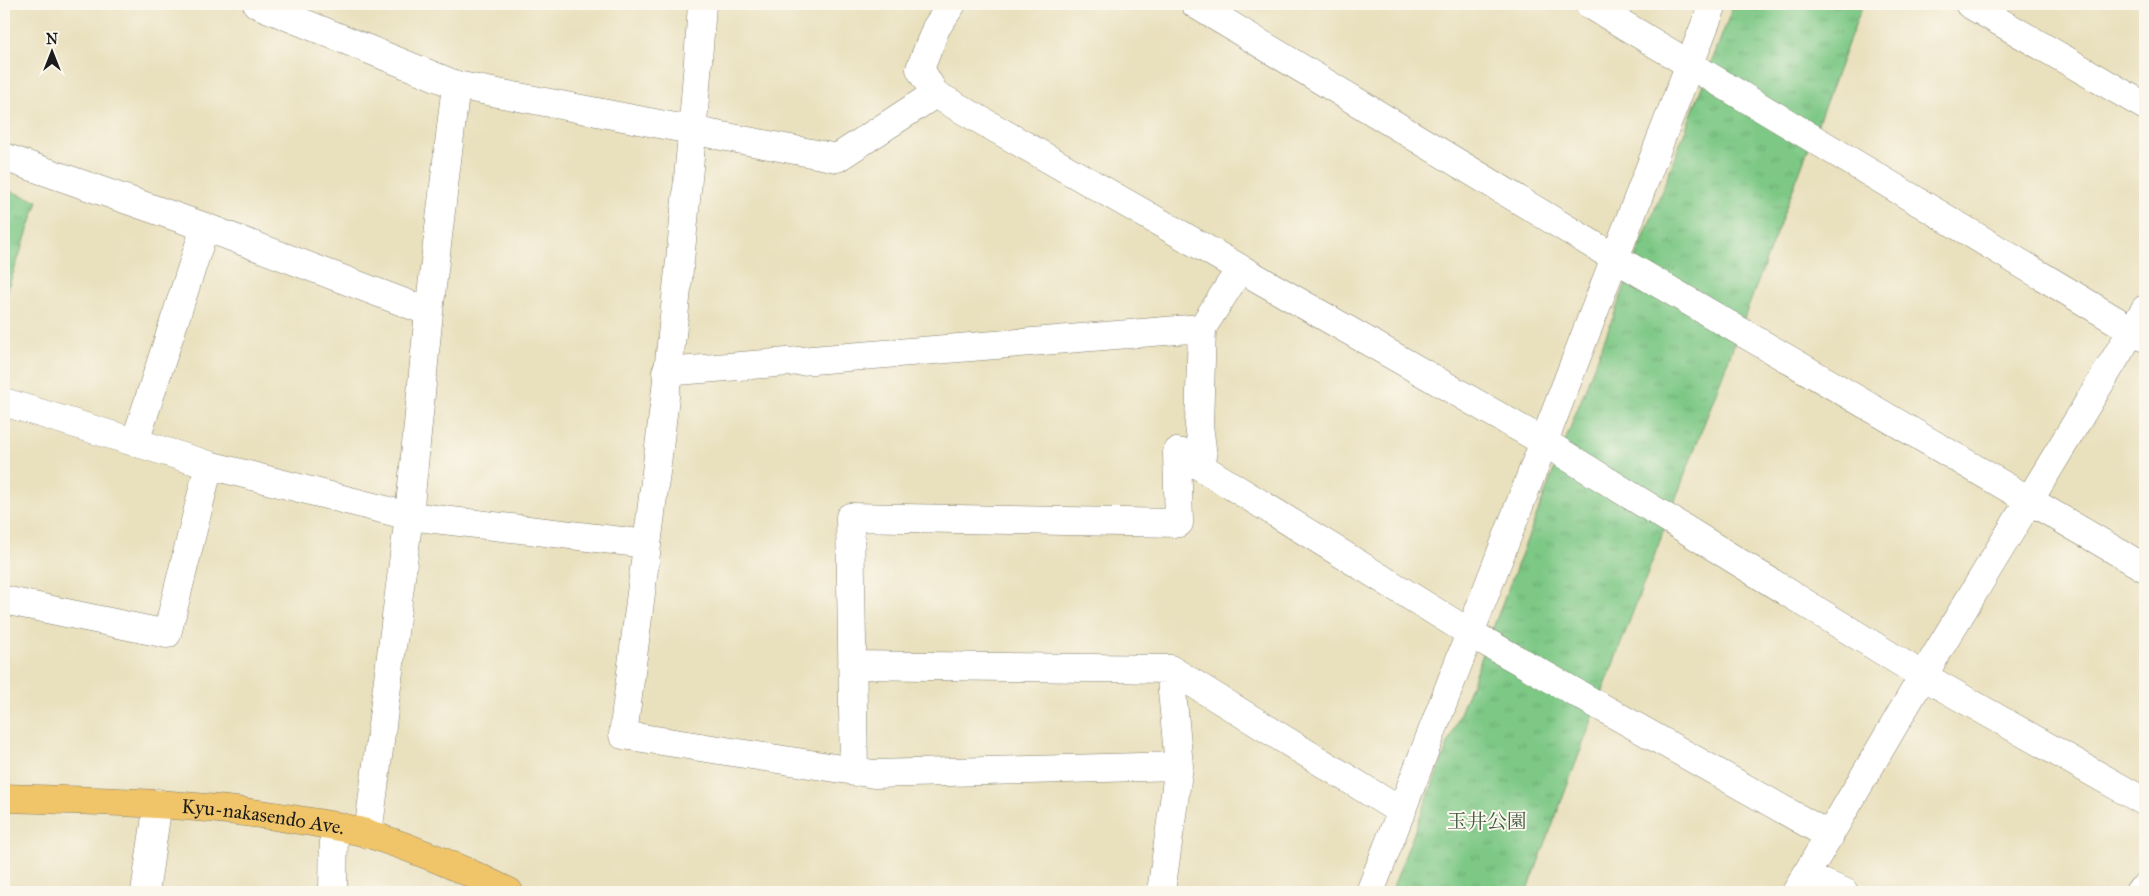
<svg xmlns="http://www.w3.org/2000/svg" width="2149" height="896" font-family="'IM FELL Great Primer','Noto Serif JP',serif">
<style>
.grass{fill:url(#grass-tufts);stroke:#4c7250}
.lines{fill:none;stroke-linecap:round;stroke-linejoin:round}
.minor-casing{stroke:#827e6c;stroke-width:29}
.major-casing{stroke:#827e6c;stroke-width:29}
.minor{stroke:#fff;stroke-width:28}
.major{stroke:#f0c469;stroke-width:28}
.labels{text-anchor:middle;stroke-width:4;stroke-linejoin:round;paint-order:stroke}
.street-label{font-size:20px;fill:#1c1c1c;stroke:#fbf7ec}
.park-label{font-size:20px;fill:#3e5841;stroke:#fbf7ec}
</style>
<defs>
<pattern id="grass-tufts" width="24" height="20" patternUnits="userSpaceOnUse" patternTransform="scale(1.25)"><rect width="24" height="20" fill="#7dc885"/><path d="M3 7l-1-3M5 7V3M7 7l1-3M15 17l-1-3M17 17v-4M19 17l1-3" fill="none" stroke="#6bab72"/></pattern>
</defs>
<rect width="100%" height="100%" fill="#fbf7ec"/>
<filter id="ink" filterUnits="userSpaceOnUse"><feTurbulence type="fractalNoise" baseFrequency=".02" numOctaves="2"/><feDisplacementMap in="SourceGraphic" scale="10" xChannelSelector="R" yChannelSelector="G"/><feConvolveMatrix kernelMatrix="1 2 1 2 8 2 1 2 1" color-interpolation-filters="sRGB"/></filter>
<filter id="wash" filterUnits="userSpaceOnUse"><feTurbulence type="fractalNoise" baseFrequency=".0096" numOctaves="4" result="noise"/><feDisplacementMap in="SourceGraphic" scale="20" xChannelSelector="R" yChannelSelector="G"/><feGaussianBlur stdDeviation="1.12" result="paint"/><feColorMatrix in="noise" values="0 0 0 0 0 0 0 0 0 0 0 0 0 0 0 0 0 1.4 0 .05"/><feComposite in="paint" operator="in"/></filter>
<g filter="url(#wash)">
<rect width="100%" height="100%" fill="#e9e0bd"/>
<path class="grass" d="M1734 4H1863L1527 892H1391Z
M4 189 38 201 4 300Z"/>
</g>
<g filter="url(#ink)">
<g class="lines">
<defs>
<path id="minor" d="M257 4 456 85 837 158 935 94
M702 4C686 248 654 492 623 735L874 774 1179 766
M952 4 936 28 920 69 935 94 1544 442 1923 676 2145 802
M1195 4 1615 258 2145 568
M1589 4 2145 338
M1969 4 2145 106
M4 157 205 227 429 312
M666 372 1202 328 1240 269
M4 402 209 465 409 516 647 544
M135 442 205 227
M1180 454 1470 633 1830 836
M4 600 167 634 209 465
M852 665 1170 669
M854 772 850 517 1179 523 1177 452 1203 456 1199 425 1202 328
M368 834 409 516 429 312 456 85
M1806 876 1844 892
M145 892 158 803
M333 892 334 827
M1161 892 1179 766 1170 669 1402 812
M1370 892 1713 4
M1796 892 1923 676 2145 309
M2139 892 2145 887"/>
<g id="major">
<path id="s1" d="M4 798C103 801 201 803 299 820 322 824 347 827 369 834 418 850 464 869 509 892"/>
</g>
</defs>
<use href="#minor" class="minor-casing"/>
<use href="#major" class="major-casing"/>
<use href="#minor" class="minor"/>
<use href="#major" class="major"/>
</g>
</g>
<g class="labels">
<g class="street-label">
<text dy="7" stroke="none"><textPath href="#s1" startOffset="260">Kyu-nakasendo Ave.</textPath></text>
</g>
<g class="park-label">
<text x="1487" y="828">玉井公園</text>
</g>
</g>
<rect width="2149" height="896" fill="none" stroke="#fbf7ec" stroke-width="20"/>
<g transform="translate(52 52)" stroke="#fbf7ec" stroke-width="4" paint-order="stroke">
<path d="M0-4L9 19L0 12L-9 19Z" fill="#1c1c1c"/>
<text y="-8" font-size="14" font-weight="bold" text-anchor="middle" fill="#1c1c1c">N</text>
</g>
</svg>
